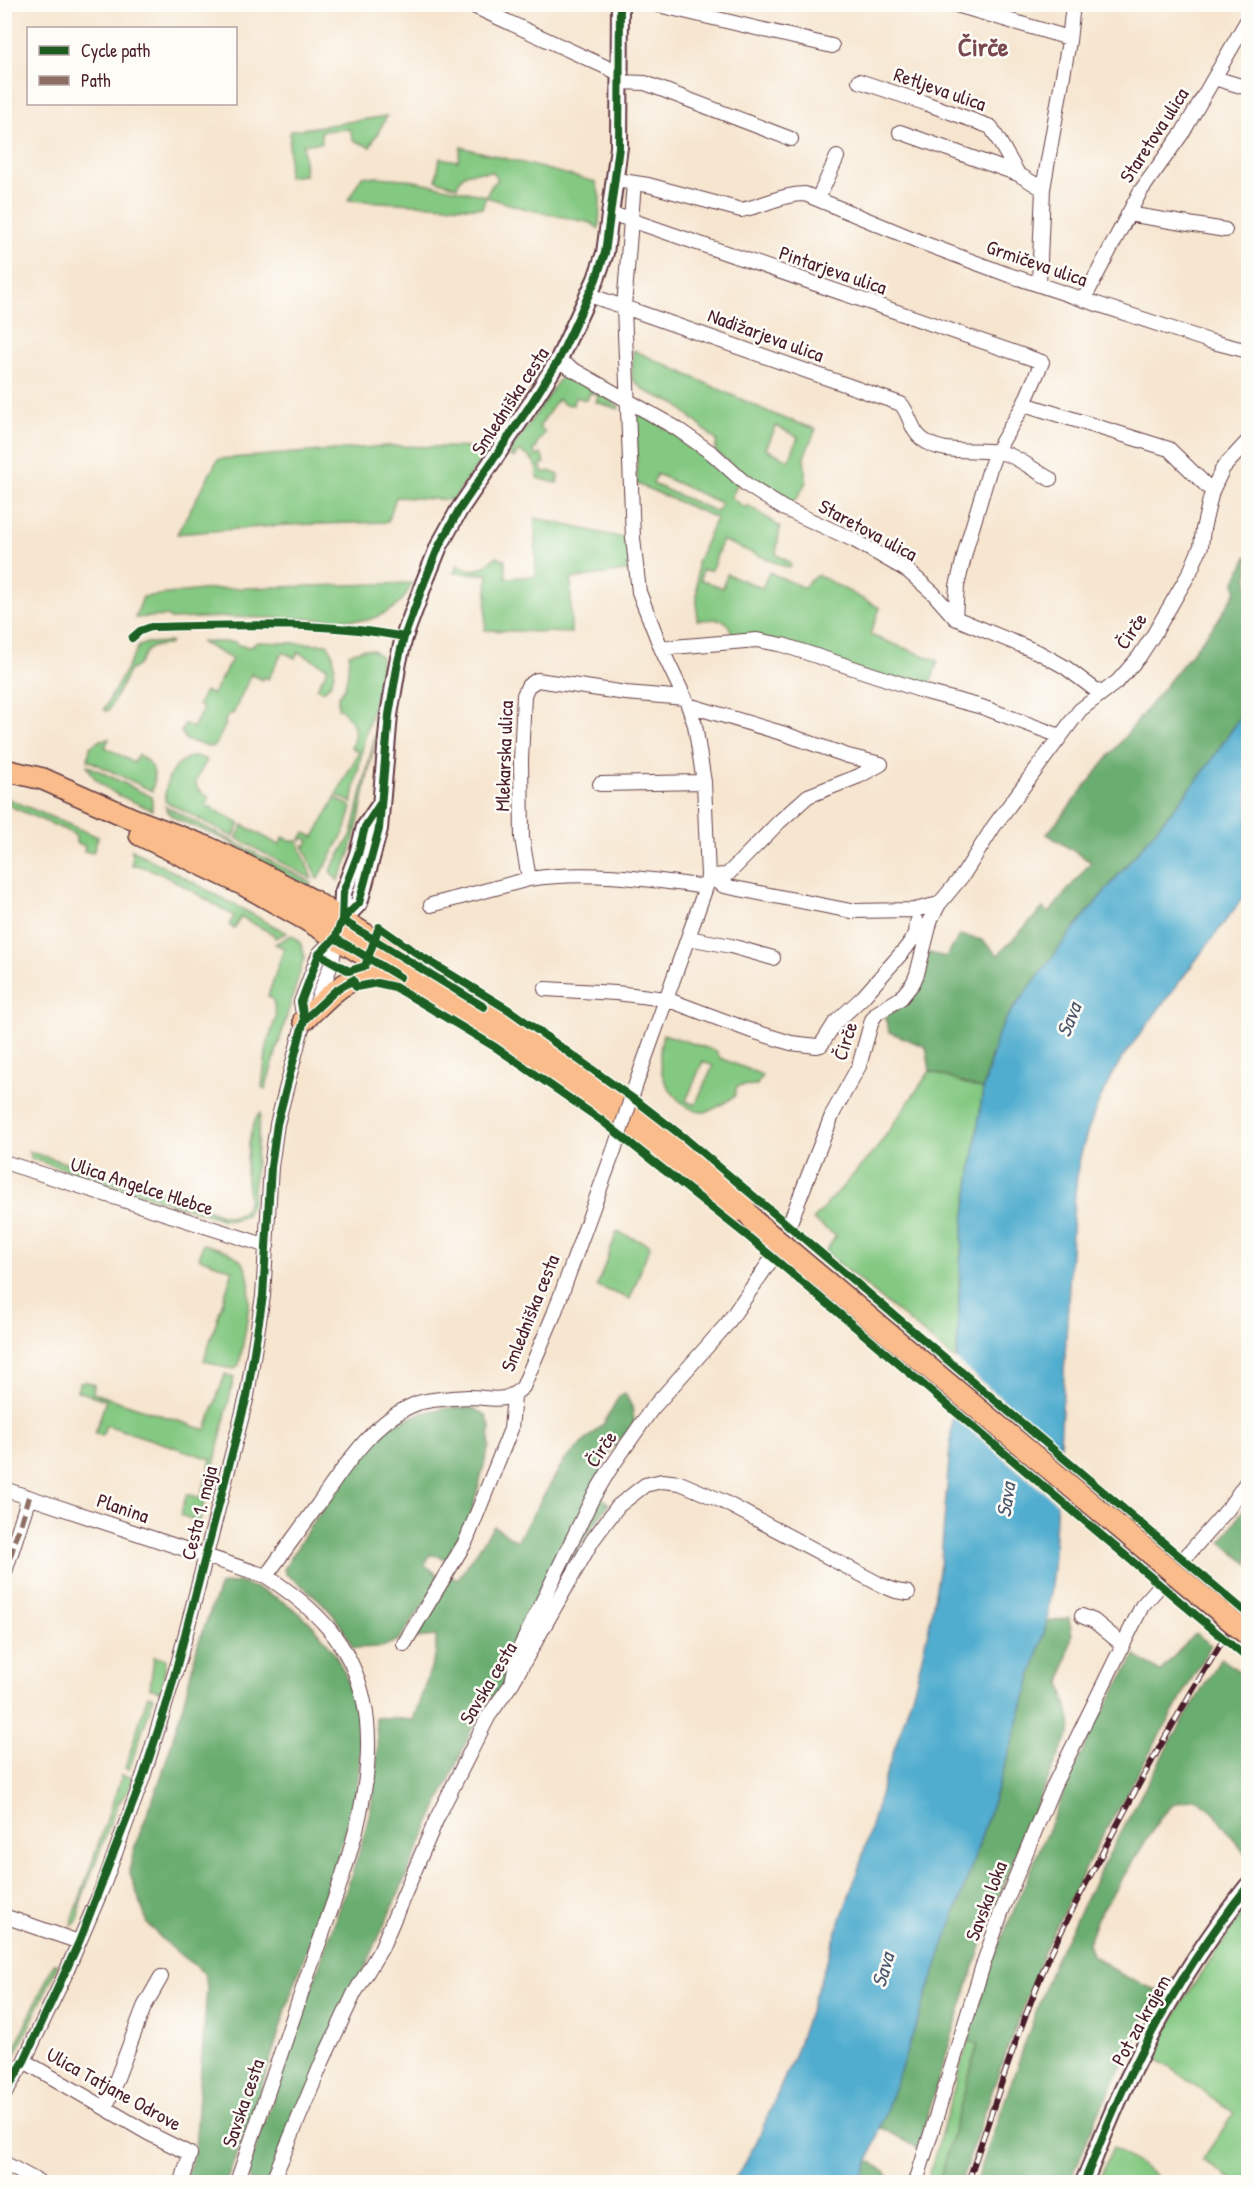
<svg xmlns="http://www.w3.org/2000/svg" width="1253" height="2187" font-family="'Patrick Hand',sans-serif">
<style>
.green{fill:#84c982;stroke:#677456;stroke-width:1.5;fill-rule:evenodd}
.forest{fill:#6bad70;stroke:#5a664e;stroke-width:1.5}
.water{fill:#51adcf;stroke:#4e667d;stroke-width:1.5}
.pier{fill:#f6e5cf}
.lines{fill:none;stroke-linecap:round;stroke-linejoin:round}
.minor-casing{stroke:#643d44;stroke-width:16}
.tertiary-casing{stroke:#643d44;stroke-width:20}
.primary-casing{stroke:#643d44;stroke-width:24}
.minor{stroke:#fff;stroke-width:14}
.tertiary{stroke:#fff;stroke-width:16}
.primary{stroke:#f9bc8a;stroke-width:21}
.rail-casing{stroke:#4a1f2b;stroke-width:6}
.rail{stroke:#fdfcf7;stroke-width:4;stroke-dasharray:11;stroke-linecap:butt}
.minor-bridge-casing{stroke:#643d44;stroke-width:16;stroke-linecap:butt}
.primary-bridge-casing{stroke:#643d44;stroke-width:24;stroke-linecap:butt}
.minor-bridge{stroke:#fff;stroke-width:14}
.primary-bridge{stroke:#f9bc8a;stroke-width:21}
.quiet{stroke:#8d6e63;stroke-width:6;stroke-dasharray:12 6;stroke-linecap:butt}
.cycleway-casing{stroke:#fdfcf7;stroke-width:11}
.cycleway{stroke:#1b5e20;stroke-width:8}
.labels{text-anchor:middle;stroke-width:5;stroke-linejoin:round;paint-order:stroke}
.street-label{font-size:20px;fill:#4a1f2b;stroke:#fdfcf7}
.water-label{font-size:21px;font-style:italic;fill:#4d586d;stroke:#fdfcf7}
.district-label{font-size:26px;font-weight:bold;fill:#7a484f;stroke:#fdfcf7}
</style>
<rect width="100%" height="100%" fill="#fdfcf7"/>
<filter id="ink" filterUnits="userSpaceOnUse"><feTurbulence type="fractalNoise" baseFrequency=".0167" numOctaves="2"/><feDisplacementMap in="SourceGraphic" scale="12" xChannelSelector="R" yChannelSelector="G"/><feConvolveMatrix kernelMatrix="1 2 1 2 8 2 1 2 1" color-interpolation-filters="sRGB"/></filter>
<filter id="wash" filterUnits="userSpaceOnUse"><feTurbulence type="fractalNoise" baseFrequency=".008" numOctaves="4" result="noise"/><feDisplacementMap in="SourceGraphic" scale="24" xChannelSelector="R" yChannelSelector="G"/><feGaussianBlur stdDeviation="1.35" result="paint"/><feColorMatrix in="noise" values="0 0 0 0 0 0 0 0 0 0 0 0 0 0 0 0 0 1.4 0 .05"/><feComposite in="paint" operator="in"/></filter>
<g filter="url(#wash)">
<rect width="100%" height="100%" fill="#f6e5cf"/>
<path class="green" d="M387 116 370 147 353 140 350 129 321 131 322 143 303 144 305 175 288 177 290 131Z
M461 147 596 182 600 198 599 229 591 223 526 209 486 197 482 208 348 200 362 176 405 179 486 196 492 185 498 180 493 172C476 173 462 168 457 187L436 180 440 158 458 161Z
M633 350 780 417 816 429 804 457 806 482 798 497 789 506 771 498 715 451 717 441 676 404 645 391 632 379ZM776 426 798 437 789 460 766 449Z
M565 371 619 406 618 409 596 402 598 395 590 392 587 400 575 397 573 405 564 404 558 399 539 427 545 432 536 445 537 448 533 450 536 456 541 454 545 463 540 465 543 473 549 471 559 475 557 483 537 478C538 463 532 457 519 451L513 458 509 453Z
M636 409 706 455 738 483 731 498 746 508 748 505 780 527 776 554 789 562 791 567 788 568 722 540 712 570H702L701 580 723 588 727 574 762 588 769 572 804 588 809 581 818 575 880 608 870 635 938 661 928 690 734 639C726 613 721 620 697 620V563L716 518 637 484ZM657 474 721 503 717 512 653 484Z
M388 446 489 448 453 500 396 497 388 522 285 525 177 534 218 459Z
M535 518 628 539 631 570 571 579V633L485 630 488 574 454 573 458 565C476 575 483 568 497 556L505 560 506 578 536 576Z
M412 583C402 606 391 612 368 620L227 617 171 619 166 616 135 618 143 597 210 589Z
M171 642 169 645C134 645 150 663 130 670L109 710 106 711 104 709 139 646 147 643Z
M200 642H235L238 645 251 647 257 642 327 644C337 656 338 682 323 691L317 688 328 668 298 652 295 658 283 652 268 679 264 677 262 680 251 674 233 714H229L224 722 226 724 215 746 211 747 186 740 181 732 185 724 193 728 203 708 198 705 205 691 212 695 232 659Z
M363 649 373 650 381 657 382 673 364 741 352 803 336 795 359 752 351 747C359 730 353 718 338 708V697L345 687 348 671 349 654Z
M388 681C384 708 376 733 371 759 362 799 358 844 338 881L330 871 352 834Z
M109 739 105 747 134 763 138 755C154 764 157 773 152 791L88 760 90 747 100 740Z
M190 757H199L207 760C198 777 187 786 209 797L206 805 240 824 233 837 165 801C165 781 171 765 190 757Z
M87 765 152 797V810C129 799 97 791 87 765Z
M4 797 98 837 93 853 84 851 85 846 76 843V837L72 833 5 804Z
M335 798 352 807 346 829 319 878 317 879 303 845 306 846 309 840 303 838 301 841 300 839 305 833 314 837Z
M165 806 309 881 311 884 308 888 228 841 175 818 168 812Z
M243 825 279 845 283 837 291 841H298L312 879 236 838Z
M132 850 142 855 287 933 275 938 273 934 241 917 234 928 229 925 234 916C211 903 155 865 132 865Z
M291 935C300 940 304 947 304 958L265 1090 262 1087 267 1045 276 1017 273 1000 268 996 284 948 275 944Z
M663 1034 716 1051 720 1058 762 1075 757 1085 737 1086 734 1097C726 1101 713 1112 704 1112 697 1113 687 1107 682 1103 660 1084 656 1062 663 1034ZM703 1061 713 1066 695 1105 686 1101Z
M930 1071 983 1090 964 1221 960 1265 957 1361 825 1252 836 1236 813 1220 877 1148Z
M260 1113 252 1203 246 1215 235 1220 222 1219 32 1159 28 1151 202 1206C216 1215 244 1226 248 1200 250 1191 246 1182 246 1172 247 1157 250 1123 260 1113Z
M617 1232 650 1245 630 1299 597 1286Z
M203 1244C215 1248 231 1250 241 1261 259 1280 243 1340 239 1365L235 1369 222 1367 204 1360 233 1270 199 1258Z
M225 1374 234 1378 213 1470 209 1468 211 1459 106 1425 102 1436 95 1433 106 1400 77 1391 80 1382 84 1381 94 1384 93 1393 206 1430Z
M208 1472 212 1474 199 1522 198 1526 192 1528 194 1520 180 1515 187 1494 201 1498Z
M154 1657 166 1659 162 1692 150 1688Z
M148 1695 154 1697 129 1770 125 1768Z
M122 1775 133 1778 127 1792 117 1805 80 1904C80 1916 80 1921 70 1927Z
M1248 1905V2182H1236L1202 2160 1234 2113 1153 2056 1186 1996Z
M54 1963 58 1965 5 2077V2069Z
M968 2041 978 2043 941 2178 939 2182H927Z
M1113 2147 1165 2182H1098Z"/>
<path class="forest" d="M1248 555V706L1199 778 1072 931 1008 1016 991 1056 983 1090 930 1071 926 1047 889 1032 885 1017C916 997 921 989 929 953L946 957 960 935 982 940 998 955 1043 908 1049 913 1091 862 1047 834 1218 620 1236 591 1235 581Z
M625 1393 632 1407 635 1426C610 1447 600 1460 597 1493L609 1504 584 1539 500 1694 485 1700 269 2182H251L247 2175C272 2100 299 2026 324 1951 350 1878 387 1796 375 1717L413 1720 436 1653V1636L415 1638 449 1577 458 1579 494 1526 517 1541 564 1461 604 1423 619 1396Z
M445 1408H472L486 1415 490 1427 489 1447 470 1518 450 1561 439 1556 430 1555 425 1565 442 1578 399 1640 382 1647 353 1648C338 1613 317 1596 286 1574L284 1569 309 1528 374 1441 393 1424 422 1413Z
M1248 1503V1564L1221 1542Z
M238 1582C246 1585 255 1587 263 1591 334 1623 367 1696 359 1771 357 1795 349 1819 342 1842 329 1889 312 1934 296 1980 284 2013 275 2047 264 2080 253 2115 239 2148 226 2182H185L195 2149 207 1987 204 1973 169 1946 148 1924 129 1871 135 1846 161 1778 184 1701 198 1644 220 1585Z
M1069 1618 1072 1635 1061 1683 1071 1724 1070 1732C1046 1784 1021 1837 1001 1891 969 1975 944 2062 918 2148L880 2127 973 1862 1012 1743 1047 1622Z
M1195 1633 1211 1645 1099 1842 1044 1951 992 2091 961 2182H939L978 2044 968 2041 994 1957 1069 1780 1091 1733 1135 1655 1160 1672Z
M1221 1658 1248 1678V1858L1212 1810 1195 1798 1174 1804 1161 1817 1097 1918 1088 1943 1092 1955 1124 1976 1158 1991 1094 2123 1070 2182H976L1053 1964 1101 1869 1166 1749Z
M869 2160 886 2173 890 2182H860Z"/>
<path class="water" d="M1248 706V891L1122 1058C1103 1089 1088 1124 1080 1158 1076 1177 1075 1196 1073 1215L1053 1568 1047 1622 1012 1743 973 1862 869 2160 860 2182H733L756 2143 794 2056 861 1861 884 1781 915 1686 929 1627 941 1559 957 1361 960 1265 964 1221 983 1090 998 1034 1008 1016 1072 931 1199 778Z"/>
<path class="pier" d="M955 1359 1062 1450 1059 1505 950 1413Z"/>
</g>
<g filter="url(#ink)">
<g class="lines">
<defs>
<path id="minor" d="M469 4 621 74
M654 4 832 46
M953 4 1069 38
M1214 78 1248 88
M859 81 925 103 991 127 1018 174
M621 82 645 83 791 139
M900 132 1018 174 1043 189
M616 180 648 185 741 210C763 206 782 194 805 194L923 243 1006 274 1209 341 1248 351
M634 183 624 307 901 404C910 414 911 431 922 439 946 458 983 445 1009 455 1023 461 1037 472 1050 479
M818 199 837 157
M1128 214 1225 230
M1039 284 1043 189 1069 41 1073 4
M589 295 624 307 633 538 639 592 661 648 688 705 695 725 704 782 708 876 706 887 637 1081
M1084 299 1140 192 1183 132 1248 19
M558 361 676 428 713 454 747 485 783 508 854 540 908 571 933 593 955 618 957 586 967 545 990 468 996 452 1024 404 1042 362 622 217 612 216
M1024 404 1169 449 1212 491
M955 618 1040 653 1065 667 1101 694
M661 648 757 640 783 645 926 692 982 707 1060 736
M688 705 785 734 848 756 881 764
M600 784 704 782
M708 876 724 886 851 911 914 910 939 904
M708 876 727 875 779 822 808 796 859 776 881 764
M529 879C588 870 647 879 706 887
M431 905 529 879 522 838 521 760 524 695 528 686 537 680 626 693 685 698
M688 938 731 946 773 958
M545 989 616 993 666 999 749 1030 791 1043 817 1046 821 1045 835 1023 863 997 906 948 916 934 917 922
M316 1004 332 962 336 937
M4 1162 267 1246
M4 1489 266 1576C314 1607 352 1643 364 1702 382 1788 337 1890 309 1971 285 2041 261 2112 237 2182
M4 1575 29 1497
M266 1576C283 1553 300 1529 317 1506 344 1468 372 1420 418 1403 430 1399 455 1398 468 1397 491 1397 504 1405 523 1387L554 1314 614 1150
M1082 1616 1094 1621 1122 1644
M404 1644 466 1541 511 1429 514 1396
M512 1683 518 1652 592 1499 610 1469 651 1410 727 1324 769 1263 791 1220 833 1113 859 1066 872 1020 877 1013 901 998 913 983 917 974 931 919 939 904 963 875 994 826 1080 710 1118 681 1139 657 1154 634 1190 572 1201 546 1203 529 1212 491 1223 468 1248 441
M4 1916 79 1942
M24 2061 148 2133 190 2154 182 2182
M4 2095 24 2061 64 1977 103 1886 143 1777 179 1660 247 1396 263 1296 271 1167 277 1124 304 1020 301 1002 319 954 335 938
M106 2107 144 2007 161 1977
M4 2163 39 2182
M272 2182 323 2060 354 1994 381 1949 437 1818 488 1717 512 1683 592 1541 618 1506 645 1485 662 1481 680 1483 722 1501 881 1585 896 1591 908 1593
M916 2182 983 1965 1001 1913 1053 1787 1142 1606 1228 1509 1248 1480"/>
<path id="tertiary" d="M342 920 359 903 379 829 389 715 398 662 404 637 424 583 439 546 459 510 529 407 558 361 596 279 605 253 619 147 620 4
M342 920 343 893 358 854 365 827 380 805
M1084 2182C1099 2147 1112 2111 1129 2077 1162 2009 1201 1945 1248 1886"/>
<path id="primary" d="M9 771 43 779 133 819 207 847 237 861 312 900 342 920 503 1019 621 1101 730 1191 755 1222
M140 835 244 885 305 919 496 1035 613 1116 706 1190 736 1211
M304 1020C337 989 348 971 396 977"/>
</defs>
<use href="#minor" class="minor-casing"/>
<use href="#tertiary" class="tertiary-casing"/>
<use href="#primary" class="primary-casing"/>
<use href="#minor" class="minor"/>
<use href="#tertiary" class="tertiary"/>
<use href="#primary" class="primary"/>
<defs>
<path id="rail" d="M968 2182C994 2107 1018 2028 1050 1955 1070 1912 1093 1871 1115 1829 1156 1751 1200 1675 1248 1601"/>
</defs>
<use href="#rail" class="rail-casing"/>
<use href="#rail" class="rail"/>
<defs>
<path id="minor-bridge" d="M614 1150 637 1081"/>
<path id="primary-bridge" d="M755 1222 1248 1635"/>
</defs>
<use href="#minor-bridge" class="minor-bridge-casing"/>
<use href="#primary-bridge" class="primary-bridge-casing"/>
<use href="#minor-bridge" class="minor-bridge"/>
<use href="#primary-bridge" class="primary-bridge"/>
<path class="quiet" d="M4 1575 29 1497"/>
<defs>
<path id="cycleway" d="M132 638 140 631 151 627C234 625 323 621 404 637
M342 920 359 903 379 829 389 715 398 662 404 637 424 583 439 546 459 510 529 407 558 361 596 279 605 253 619 147 620 4
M342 920 484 1007
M335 938 400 977
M319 954 349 971 365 966 379 927 419 955 509 1010 642 1105 686 1139 1248 1614
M304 1020 335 991 353 980 356 987 377 983 395 987 495 1047 601 1120 745 1234 1248 1659
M4 2095 24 2061 79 1942 143 1777 168 1700 247 1396 263 1296 271 1167 277 1124 304 1020 301 1002 319 954 335 938 342 920 343 893 358 854 365 827 380 804
M1084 2182C1099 2147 1112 2111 1129 2077 1162 2009 1201 1945 1248 1886"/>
</defs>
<use href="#cycleway" class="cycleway-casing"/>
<use href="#cycleway" class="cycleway"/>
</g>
</g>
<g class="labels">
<g class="street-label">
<text transform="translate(940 89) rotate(19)" y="7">Retljeva ulica</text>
<text transform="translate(1154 135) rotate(-57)" y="7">Staretova ulica</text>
<text transform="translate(1037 263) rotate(19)" y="7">Grmičeva ulica</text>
<text transform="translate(833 270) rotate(19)" y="7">Pintarjeva ulica</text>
<text transform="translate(766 335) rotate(20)" y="7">Nadižarjeva ulica</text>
<text transform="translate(510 401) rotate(-57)" y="7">Smledniška cesta</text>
<text transform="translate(868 530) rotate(28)" y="7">Staretova ulica</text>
<text transform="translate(1131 631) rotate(-56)" y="7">Čirče</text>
<text transform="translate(504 756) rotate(-88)" y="7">Mlekarska ulica</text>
<text transform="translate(845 1041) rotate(-72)" y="7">Čirče</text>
<text transform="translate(142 1186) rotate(18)" y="7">Ulica Angelce Hlebce</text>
<text transform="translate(530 1313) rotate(-68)" y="7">Smledniška cesta</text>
<text transform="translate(601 1449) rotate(-56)" y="7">Čirče</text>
<text transform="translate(123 1508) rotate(19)" y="7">Planina</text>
<text transform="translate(199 1513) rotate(-76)" y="7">Cesta 1. maja</text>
<text transform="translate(488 1683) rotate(-59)" y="7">Savska cesta</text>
<text transform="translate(986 1901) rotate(-69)" y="7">Savska loka</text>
<text transform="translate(1141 2020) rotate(-61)" y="7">Pot za krajem</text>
<text transform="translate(114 2089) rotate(29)" y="7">Ulica Tatjane Odrove</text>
<text transform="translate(243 2103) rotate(-71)" y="7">Savska cesta</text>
</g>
<g class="water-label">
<text transform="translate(1069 1020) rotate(-69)" y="7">Sava</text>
<text transform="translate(1006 1500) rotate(-82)" y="7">Sava</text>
<text transform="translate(883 1970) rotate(-74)" y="7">Sava</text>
</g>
<g class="district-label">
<text x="983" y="56">Čirče</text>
</g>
</g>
<rect width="1253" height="2187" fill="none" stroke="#fdfcf7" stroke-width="24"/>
<rect x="27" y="27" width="210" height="78" fill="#fdfcf7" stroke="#b5a4a5" stroke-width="1.5"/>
<rect x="39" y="46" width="30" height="9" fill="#1b5e20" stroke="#b5a4a5" stroke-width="1.5"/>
<text x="81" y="57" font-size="18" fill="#4a1f2b">Cycle path</text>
<rect x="39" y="76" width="30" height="9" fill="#8d6e63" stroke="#b5a4a5" stroke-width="1.5"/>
<text x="81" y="87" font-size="18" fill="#4a1f2b">Path</text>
</svg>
